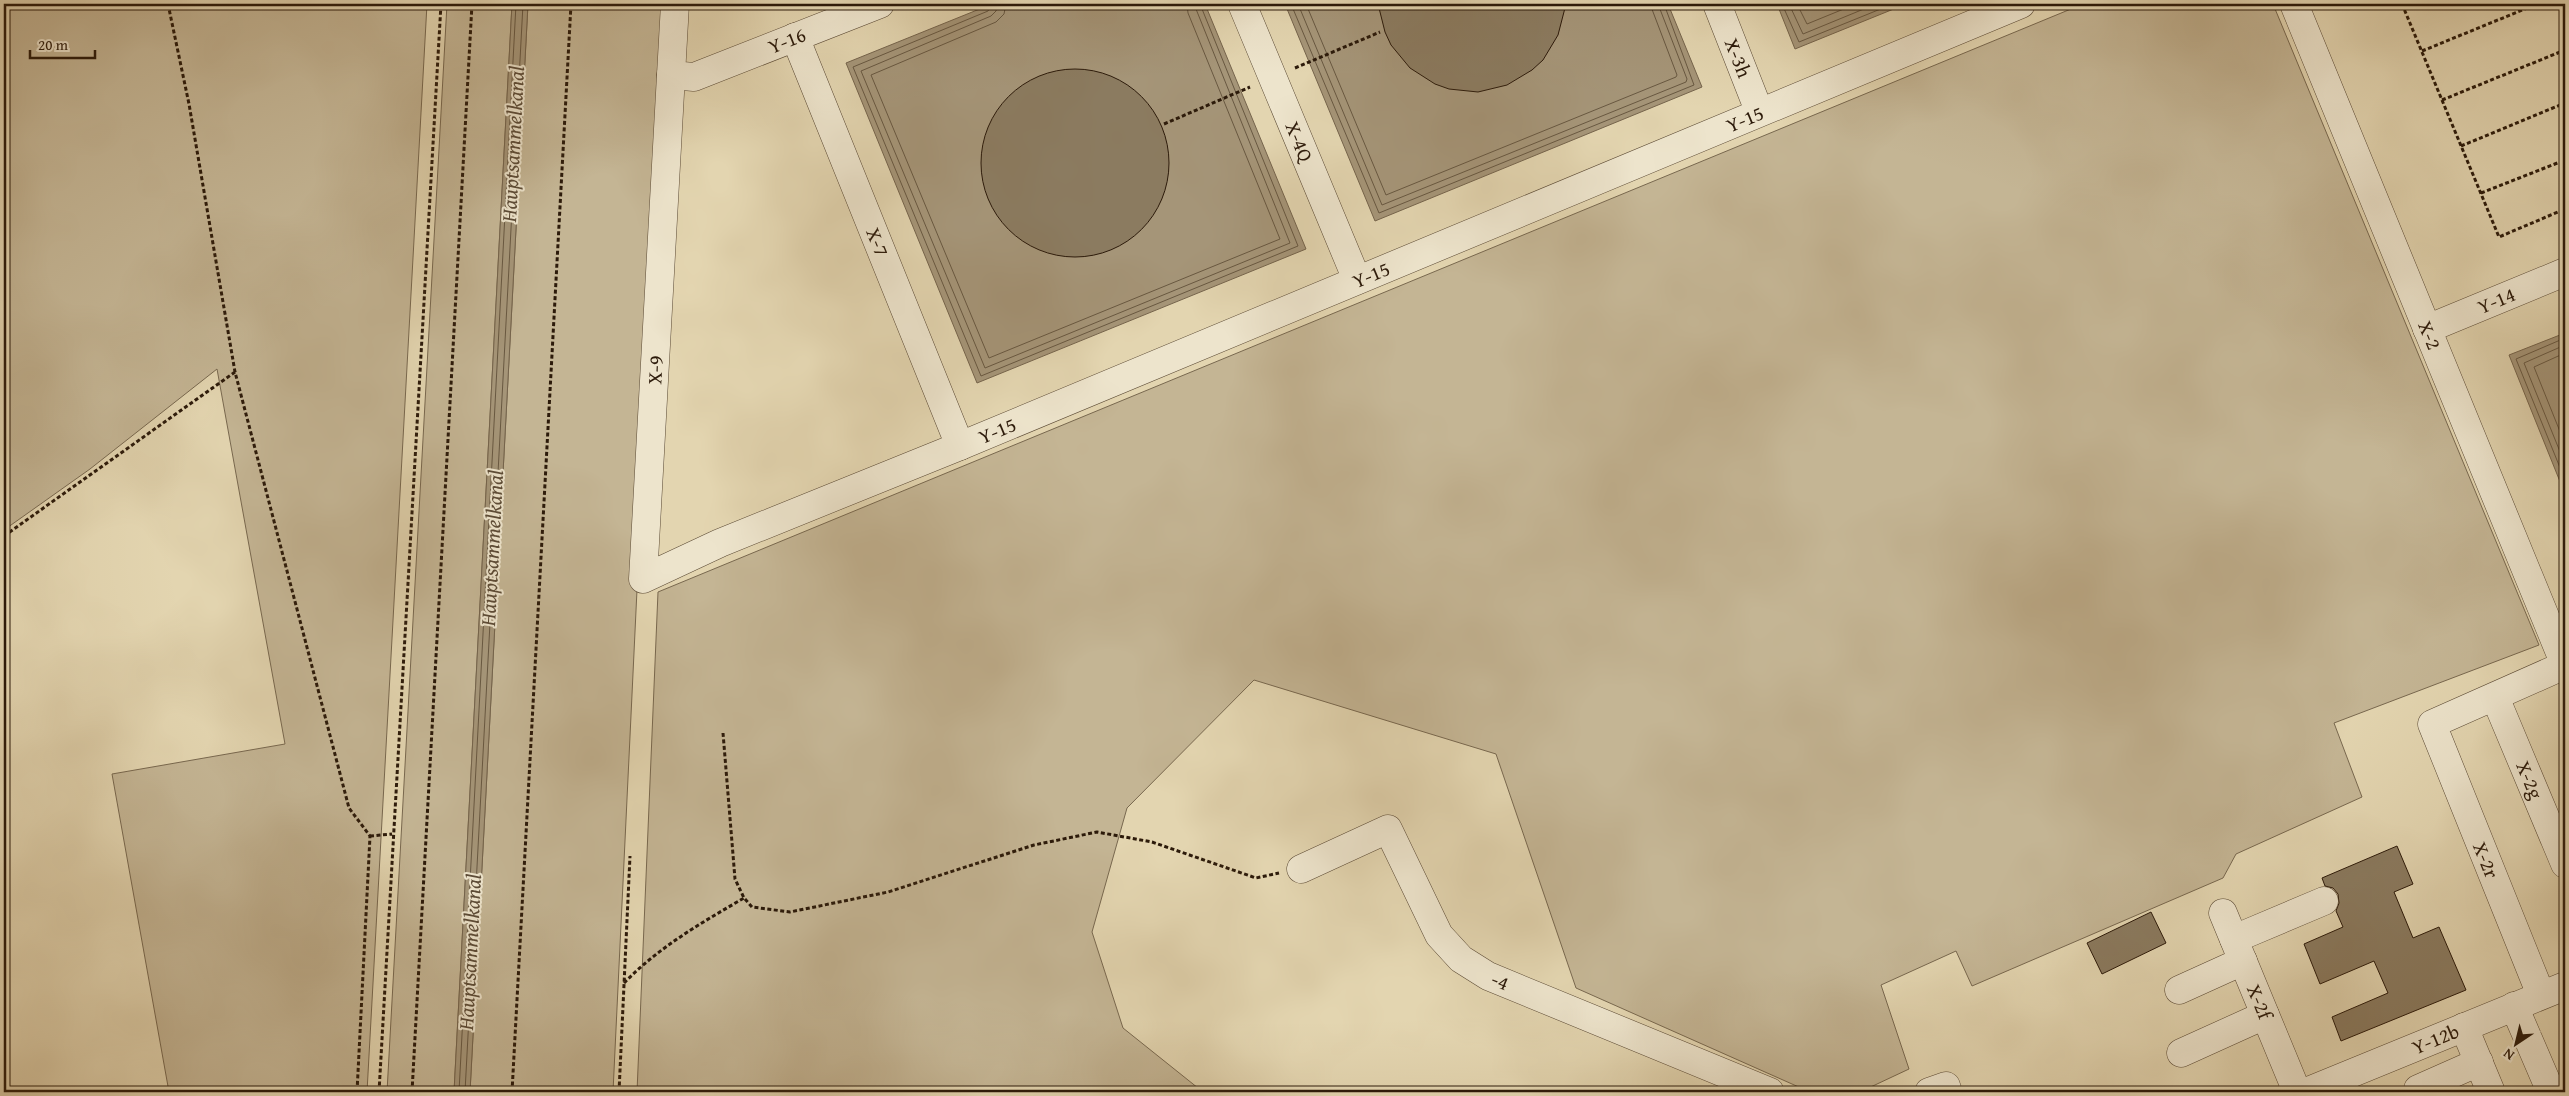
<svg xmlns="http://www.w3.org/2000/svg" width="2569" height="1096" font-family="'Gentium Book Plus',serif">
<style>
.green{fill:#c4b594;stroke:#78684f}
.water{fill:#a59578;stroke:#75644c}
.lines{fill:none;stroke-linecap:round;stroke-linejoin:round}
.shore{stroke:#685841;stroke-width:1}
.building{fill:#8b7b60;stroke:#2c1a0a}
.minor-casing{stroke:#5a4934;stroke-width:29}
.path{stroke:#2c1a0a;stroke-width:3;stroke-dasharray:4 2.5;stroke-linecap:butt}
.minor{stroke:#ede4cc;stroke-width:28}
.labels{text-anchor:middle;stroke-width:4;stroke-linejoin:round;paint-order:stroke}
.street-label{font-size:20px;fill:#2c1a0a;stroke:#ede4cc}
.water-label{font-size:21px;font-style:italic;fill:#5c4b36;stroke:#ede4cc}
</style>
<rect width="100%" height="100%" fill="#e3d5b0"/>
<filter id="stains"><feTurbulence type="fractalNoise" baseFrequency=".004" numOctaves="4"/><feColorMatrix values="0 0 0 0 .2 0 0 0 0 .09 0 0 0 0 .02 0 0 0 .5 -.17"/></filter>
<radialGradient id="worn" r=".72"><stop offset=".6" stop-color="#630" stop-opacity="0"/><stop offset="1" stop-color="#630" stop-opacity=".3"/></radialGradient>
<path class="green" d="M4 4H427L367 1092H169L112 774 285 744 217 369 90 469 4 530Z
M447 4H512L454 1092H387Z
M528 4H665L613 1092H470Z
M2083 4H2273L2539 645 2334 723 2362 797 2236 854 2223 878 1972 986 1956 951 1881 985 1909 1069 1860 1092H1810L1576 988 1496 754 1254 680 1127 808 1092 932 1123 1028 1203 1092H637L658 592Z"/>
<path class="water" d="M512 4H528L470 1092H454Z
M992 4H1205L1306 249 977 383 846 63Z
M1285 4H1668L1702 87 1375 221Z
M1777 4H1906L1795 49Z
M2565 333V494L2509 355Z"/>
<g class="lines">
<path class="shore" d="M992 4 988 11 853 67 981 376 1298 246 1200 4
M998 4 996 11 991 16 861 71 985 368 1290 243 1194 4
M1006 4 1004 14 996 22 871 75 989 358 1280 239 1188 13 1187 4
M1291 4 1379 213 1694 85 1664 4
M1298 4 1382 205 1686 82 1687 79 1658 4
M1306 4 1386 195 1676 77 1677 75 1650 4
M1782 4 1799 42 1893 4
M1789 4 1803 34 1876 4
M1797 4 1807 24 1856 4
M2565 338 2516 359 2565 480
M2565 345 2524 363 2565 464
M2565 353 2534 367 2565 444
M459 1092 516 4
M465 1092 523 4"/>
</g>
<path class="building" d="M1378 4H1566L1558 35 1543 60 1532 70 1507 85 1478 92 1449 89 1435 84 1410 68 1391 45 1385 32Z
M981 163a94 94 0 1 1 188 0a94 94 0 1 1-188 0Z
M2397 846 2413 884 2394 892 2413 938 2439 927 2466 990 2341 1041 2332 1017 2388 993 2374 961 2320 984 2304 944 2343 927 2336 911 2339 903 2338 894 2333 888 2325 886 2322 878Z
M2151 912 2166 943 2102 974 2087 943Z"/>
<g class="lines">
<defs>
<g id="minor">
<path id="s1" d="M675 4 671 75 694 77 880 4"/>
<path id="s2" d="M1242 4 1357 280"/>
<path id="s3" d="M1717 4 1759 111"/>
<path id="s4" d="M2294 4 2565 665"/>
<path id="s5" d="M795 37 960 446"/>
<path id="s6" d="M671 75 643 579 720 543 960 446 2021 4"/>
<path id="s7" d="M2427 329 2565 272"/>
<path id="s8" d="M2495 697 2565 864"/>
<path id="s9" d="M1301 869 1388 829 1439 935 1461 959 1488 976 1770 1092"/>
<path id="s10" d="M2223 913 2297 1092"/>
<path d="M2234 939 2324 901"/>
<path d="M2179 990 2243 961"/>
<path d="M2541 995 2432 724 2565 665"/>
<path d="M2514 1006 2551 1092"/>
<path d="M2464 1027 2491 1092"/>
<path d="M2181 1053 2265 1015"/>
<path d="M1929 1092 1946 1086 1948 1092"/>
<path id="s11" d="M2306 1092 2565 986"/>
<path d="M2419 1092 2418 1089 2479 1062"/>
</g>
</defs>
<use href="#minor" class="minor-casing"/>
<path class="path" d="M168 4 189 104 235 372 349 808 370 836 357 1092
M2402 4 2499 237 2565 209
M2422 51 2537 4
M1295 68 1380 32
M2442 100 2565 50
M1164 124 1250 87
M2461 146 2565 103
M2481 193 2565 160
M4 536 235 372
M723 733 735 879 744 898 752 907 790 912 888 892 1034 845 1097 832 1152 842 1256 878 1279 873
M370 836 392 834
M624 983C659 947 701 923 744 898
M379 1092 441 4
M412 1092 472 4
M512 1092 571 4
M619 1092 630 856"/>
<use href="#minor" class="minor"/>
</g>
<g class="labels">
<g class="street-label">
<text dy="7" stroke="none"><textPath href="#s1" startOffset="194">Y-16</textPath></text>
<text dy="7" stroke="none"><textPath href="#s3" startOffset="58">X-3h</textPath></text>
<text dy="7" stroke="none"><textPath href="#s6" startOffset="1699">Y-15</textPath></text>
<text dy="7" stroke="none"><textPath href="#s2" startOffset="149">X-4Q</textPath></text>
<text dy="7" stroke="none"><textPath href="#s5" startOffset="221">X-7</textPath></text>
<text dy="7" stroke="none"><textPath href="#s6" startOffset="1294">Y-15</textPath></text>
<text dy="7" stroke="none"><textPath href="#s7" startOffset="75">Y-14</textPath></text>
<text dy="7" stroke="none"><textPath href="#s4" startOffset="358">X-2</textPath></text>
<text transform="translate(655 370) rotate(-87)" y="7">X-9</text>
<text dy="7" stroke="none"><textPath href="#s6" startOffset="889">Y-15</textPath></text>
<text dy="7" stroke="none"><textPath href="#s8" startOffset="90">X-2g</textPath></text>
<text transform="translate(2486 860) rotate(68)" y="7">X-2r</text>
<text dy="7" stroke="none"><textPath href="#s9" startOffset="291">-4</textPath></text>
<text dy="7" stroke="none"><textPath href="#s10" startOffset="96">X-2f</textPath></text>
<text dy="7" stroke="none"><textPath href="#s11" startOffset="140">Y-12b</textPath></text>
</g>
<g class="water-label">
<text transform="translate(513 144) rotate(-87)" y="7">Hauptsammelkanal</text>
<text transform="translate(492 548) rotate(-87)" y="7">Hauptsammelkanal</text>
<text transform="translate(470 952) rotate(-87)" y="7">Hauptsammelkanal</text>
</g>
</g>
<rect width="2569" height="1096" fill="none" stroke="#e3d5b0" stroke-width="20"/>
<rect x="5" y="5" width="2559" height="1086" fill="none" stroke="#2c1a0a" stroke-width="2.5"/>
<rect x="10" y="10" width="2549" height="1076" fill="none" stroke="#2c1a0a"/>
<g transform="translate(2516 1044) rotate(215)" stroke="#ede4cc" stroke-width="4" paint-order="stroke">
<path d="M0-4L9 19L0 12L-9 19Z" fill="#2c1a0a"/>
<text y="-8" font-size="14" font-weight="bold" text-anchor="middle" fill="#2c1a0a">N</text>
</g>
<path d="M30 50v8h65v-8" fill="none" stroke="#2c1a0a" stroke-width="2.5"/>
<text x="38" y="50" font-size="15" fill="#2c1a0a" stroke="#ede4cc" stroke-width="4" paint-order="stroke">20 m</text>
<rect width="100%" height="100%" filter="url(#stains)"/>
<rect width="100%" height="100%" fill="url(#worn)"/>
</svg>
